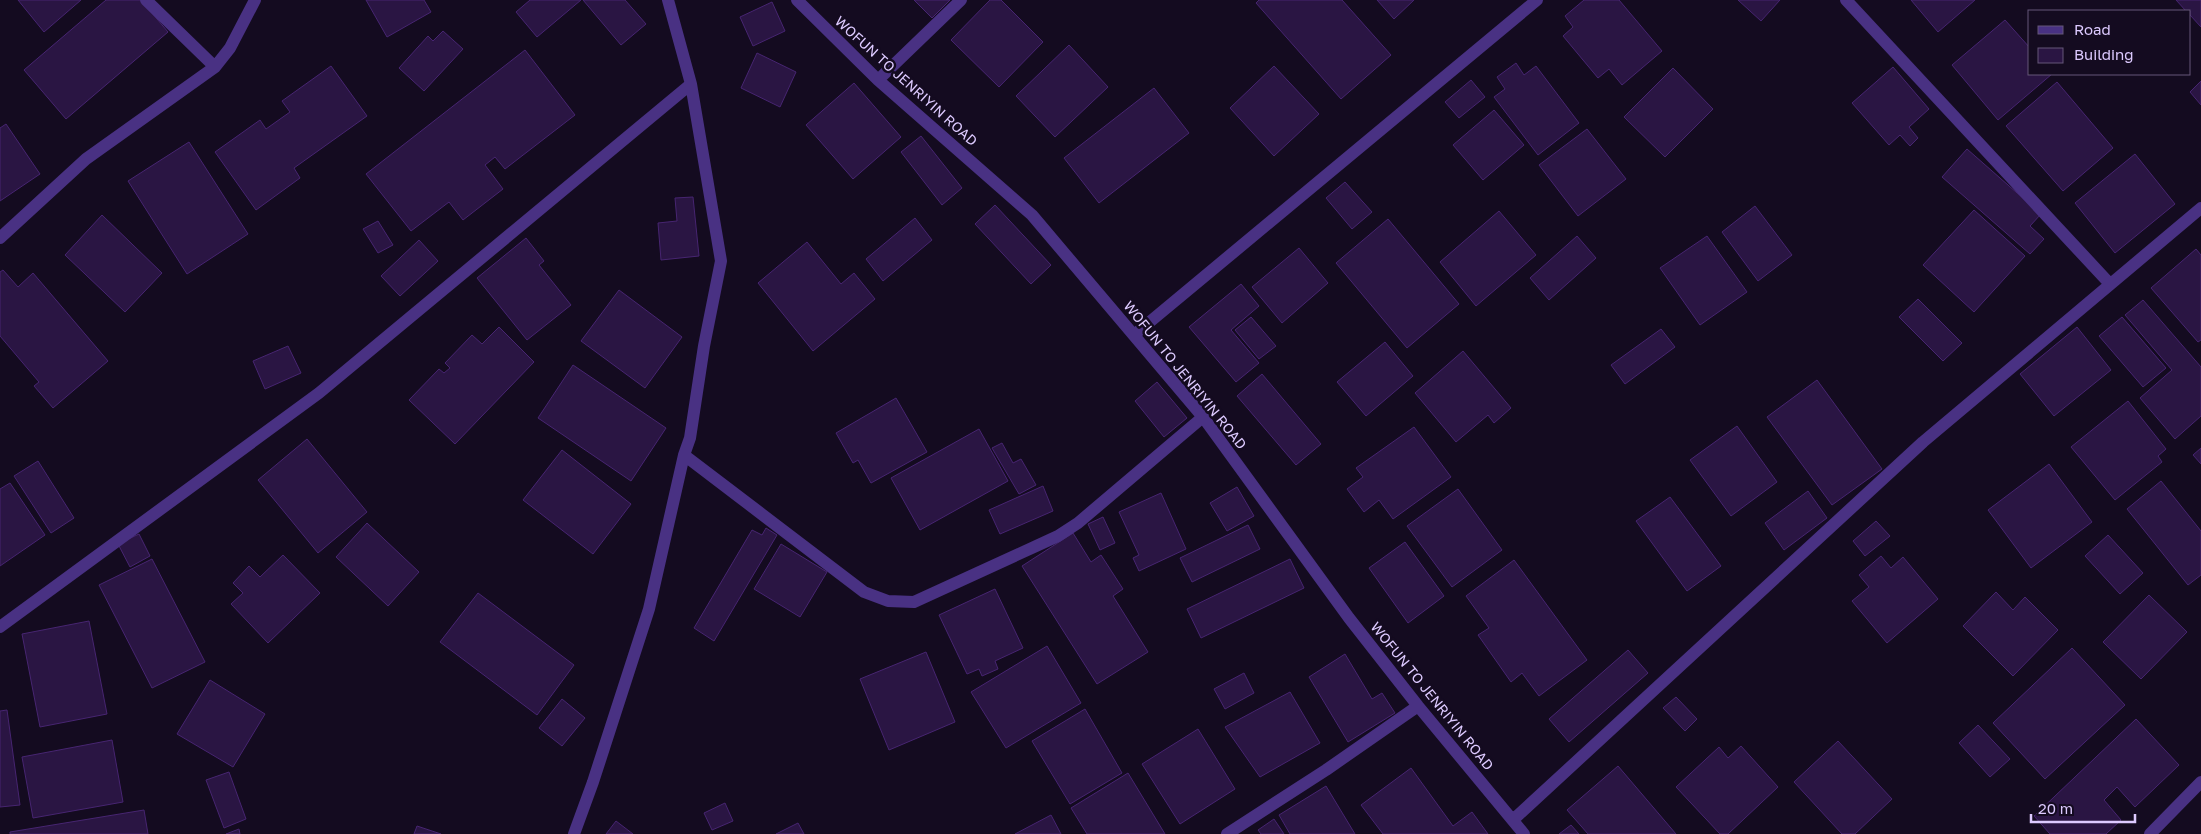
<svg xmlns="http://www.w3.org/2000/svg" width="2201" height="834" font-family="'Golos Text',sans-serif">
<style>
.building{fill:#2a1543;stroke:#472571}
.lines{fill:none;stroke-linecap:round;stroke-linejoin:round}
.minor{stroke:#493183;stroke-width:12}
.labels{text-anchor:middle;stroke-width:5;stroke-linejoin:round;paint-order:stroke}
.street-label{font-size:14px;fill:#ddcaff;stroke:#140b20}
</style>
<rect width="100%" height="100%" fill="#140b20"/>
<path class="building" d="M18 0H81L44 32Z
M106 0H141L168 32 66 119 24 70Z
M366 0H424L431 12 387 37Z
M530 0H581L537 37 516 12Z
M583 0H625L646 24 621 45Z
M914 0H950L932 18Z
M990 0H1001L1043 42 999 87 951 40Z
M1259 0H1342L1391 55 1341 99 1256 3Z
M1377 0H1414L1394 19Z
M1584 0H1619L1662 51 1622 85 1609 69 1598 78 1563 36 1573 27 1565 16Z
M1738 0H1780L1761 21Z
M1911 0H1975L1938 32Z
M2176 0H2201V27L2190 15V11H2186Z
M772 2 785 31 753 46 740 17Z
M2005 20 2030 48V74H2052L1998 120 1952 65Z
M443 31 463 49 424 91 399 68 428 36 433 41Z
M1069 45 1108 87 1055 137 1016 96Z
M525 50 575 115 505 169 495 157 485 165 503 189 463 220 449 202 411 231 366 174Z
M757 53 796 72 780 107 741 88Z
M1516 63 1524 75 1536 66 1579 123 1538 155 1494 97 1505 89 1497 77Z
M331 66 367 116 294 168 300 178 256 210 215 152 260 120 266 129 290 112 282 101Z
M1274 66 1319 114 1274 156 1230 108Z
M1893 67 1929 109 1909 127 1918 138 1910 146 1900 135 1889 145 1852 103Z
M1673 68 1713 109 1665 157 1624 117Z
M1471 80 1485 97 1459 118 1445 102Z
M2201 81V105L2190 92Z
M2057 82 2113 148 2063 191 2006 126Z
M854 83 901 137 853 179 806 125Z
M1154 88 1189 133 1099 203 1064 158Z
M1494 110 1524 145 1483 180 1453 145Z
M6 124 40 174 0 201V128Z
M1587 129 1626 179 1578 216 1539 165Z
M921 136 962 188 942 205 901 152Z
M189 142 248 234 187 274 128 181Z
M1967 149 2041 214 2030 226 2044 239 2030 254 1942 177Z
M2135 154 2175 204 2115 253 2075 203Z
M1345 182 1372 212 1352 229 1326 198Z
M693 197 699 256 661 260 658 223 677 221 675 198Z
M995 205 1051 265 1031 284 975 224Z
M1755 206 1792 255 1758 281 1722 232Z
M1974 210 2025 256 1974 312 1923 265Z
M1499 211 1536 255 1476 306 1440 262Z
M102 215 162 273 125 312 65 255Z
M915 218 932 240 883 281 866 259Z
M1388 219 1459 304 1407 348 1336 263Z
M378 221 393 245 378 253 363 229Z
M1577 236 1596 258 1549 300 1530 278Z
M1707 236 1747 292 1700 325 1660 268Z
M526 238 544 261 539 265 571 305 527 340 477 278Z
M419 240 438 261 400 296 381 276Z
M807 242 841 284 854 273 875 299 813 351 758 283Z
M1299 248 1328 283 1282 323 1252 287Z
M2196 249 2201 255V340L2198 342 2151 288Z
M3 270 18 287 33 273 108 361 53 408 34 386 39 382 0 336V272Z
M1241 284 1259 306 1231 330 1259 363 1236 382 1189 327Z
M619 290 682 337 645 388 581 341Z
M1918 299 1962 343 1943 361 1899 317Z
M2143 300 2201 367V416L2175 439 2140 398 2172 370 2125 315Z
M1251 317 1276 346 1259 359 1235 330Z
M2122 317 2166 368 2143 387 2099 336Z
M499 327 534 362 455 444 409 400 439 369 444 373 450 368 445 363 472 335 482 344Z
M2077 327 2111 370 2054 416 2020 374Z
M1661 329 1675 347 1625 384 1611 365Z
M1385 342 1413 376 1366 416 1337 382Z
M288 346 301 373 265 389 253 361Z
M1463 351 1511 408 1494 423 1488 415 1456 442 1415 393Z
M573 365 666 428 631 481 538 418Z
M1262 374 1321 444 1296 465 1237 396Z
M1817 380 1882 469 1832 505 1767 417Z
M1157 382 1187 418 1164 437 1135 401Z
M896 398 927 452 871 483 858 460 853 463 836 433Z
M2128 401 2166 449 2158 456 2162 462 2115 500 2071 447Z
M1737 426 1777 482 1731 516 1690 460Z
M1414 427 1451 477 1393 519 1379 500 1364 512 1347 489 1363 477 1356 468Z
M979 429 1008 481 920 530 891 478Z
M307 439 367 512 318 553 258 480Z
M1002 443 1013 463 1021 459 1036 485 1019 494 992 448Z
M2201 448V464L2193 455Z
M562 450 631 504 593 554 523 500Z
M38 461 74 518 51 533 14 476Z
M2049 464 2092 522 2031 568 1988 510Z
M2161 481 2201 531V575L2188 585 2127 509Z
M10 483 45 535 0 566V489Z
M1043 486 1053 511 1000 534 989 510Z
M1237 487 1254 516 1227 531 1210 503Z
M1458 489 1502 550 1452 587 1407 526Z
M1808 491 1827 518 1784 550 1765 523Z
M1161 493 1186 549 1139 571 1133 558 1139 555 1119 512Z
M1670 497 1721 566 1687 591 1636 521Z
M1103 517 1115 543 1100 550 1088 524Z
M1876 521 1890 536 1865 556 1853 541Z
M367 523 419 572 388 606 336 557Z
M1248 525 1260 549 1192 582 1180 558Z
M766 528 777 535 714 641 694 628 752 530 762 535Z
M1073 533 1091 562 1101 555 1123 589 1113 596 1148 652 1097 684 1022 566Z
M139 534 150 556 130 567 118 544Z
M2108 535 2143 573 2120 594 2085 556Z
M1405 542 1444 596 1408 623 1369 568Z
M781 544 827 572 800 617 754 589Z
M283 555 320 593 268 643 231 604 243 593 233 583 249 566 260 577Z
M1881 556 1891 568 1903 557 1938 599 1887 643 1852 601 1869 587 1859 575Z
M152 559 205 662 152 688 99 585Z
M1290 559 1304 588 1201 638 1187 609Z
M1514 560 1587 660 1539 696 1522 673 1511 682 1478 635 1489 628 1466 596Z
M995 589 1023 648 995 661 998 669 982 676 979 669 967 674 939 615Z
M1996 592 2013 610 2025 597 2058 630 2013 676 1963 626Z
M478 593 574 665 537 715 440 642Z
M2149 595 2187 632 2141 679 2103 642Z
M89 621 107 714 40 727 22 634Z
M1047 646 1081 703 1006 748 971 692Z
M2072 648 2125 705 2045 779 1993 723Z
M1628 650 1648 673 1569 742 1549 719Z
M926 652 955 722 889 750 860 679Z
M1345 654 1372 699 1382 693 1395 713 1348 742 1309 677Z
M1244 673 1254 693 1225 709 1214 689Z
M210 680 265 714 233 767 177 734Z
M1290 692 1320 743 1260 777 1225 727Z
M1676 697 1697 719 1685 731 1663 708Z
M562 699 585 718 562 746 539 728Z
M1085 709 1122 773 1070 804 1032 741Z
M7 710 20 805 0 807V711Z
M2136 719 2179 765 2135 807 2117 787 2104 800 2121 820 2106 834H2050L2034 816Z
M1978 725 2010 759 1990 777 1959 743Z
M1198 729 1235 789 1180 824 1142 764Z
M112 740 123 802 33 818 22 757Z
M1838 741 1892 799 1855 834H1842L1794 782Z
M1741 746 1778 787 1728 834H1720L1676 787 1719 747 1728 758Z
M1618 766 1676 834H1588L1567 810Z
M1411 768 1453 826 1472 812 1488 834H1383L1361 805Z
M229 772 246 819 224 828 206 780Z
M1128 773 1165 834H1087L1071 808Z
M1326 786 1355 834H1290L1279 815Z
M725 803 733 821 712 830 704 813Z
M144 810 148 834H10V832Z
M1051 815 1061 834H1015Z
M1274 819 1284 834H1261L1258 830Z
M616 821 633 834H606Z
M798 823 804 834H776Z
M1571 825 1579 834H1559Z
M417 826 441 834H414Z
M239 829 240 834H226Z"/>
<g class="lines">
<path class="minor" d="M146 0 215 67
M797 0 878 80 1032 215 1203 417 1349 618 1418 706 1524 834
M1846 0 2110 284
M878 80 961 0
M0 238 86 159 215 67 230 48 255 0
M1134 335 1537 0
M684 455 864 592 888 601 914 602 1058 536 1078 523 1203 417
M0 627 319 393 691 84
M1514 819 1923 442 2201 208
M574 834 593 782 649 609 684 455 690 438 704 346 721 261 691 84 668 0
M1227 834 1326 770 1418 706
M2150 834 2201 782"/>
</g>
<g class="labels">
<g class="street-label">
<text transform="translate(906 81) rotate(42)" y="5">WOFUN TO JENRIYIN ROAD</text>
<text transform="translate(1185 375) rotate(51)" y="5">WOFUN TO JENRIYIN ROAD</text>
<text transform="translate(1432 696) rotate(51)" y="5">WOFUN TO JENRIYIN ROAD</text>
</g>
</g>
<rect x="2028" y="10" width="162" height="65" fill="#140b20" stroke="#645779"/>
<rect x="2038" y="26" width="25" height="8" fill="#493183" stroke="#645779"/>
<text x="2074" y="35" font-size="15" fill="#ddcaff">Road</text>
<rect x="2038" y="48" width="25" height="15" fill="#2a1543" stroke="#645779"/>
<text x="2074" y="60" font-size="15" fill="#ddcaff">Building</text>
<path d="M2031 814v8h104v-8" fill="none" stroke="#ddcaff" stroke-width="2.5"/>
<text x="2038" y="814" font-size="15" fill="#ddcaff" stroke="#140b20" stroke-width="4" paint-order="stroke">20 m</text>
</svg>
